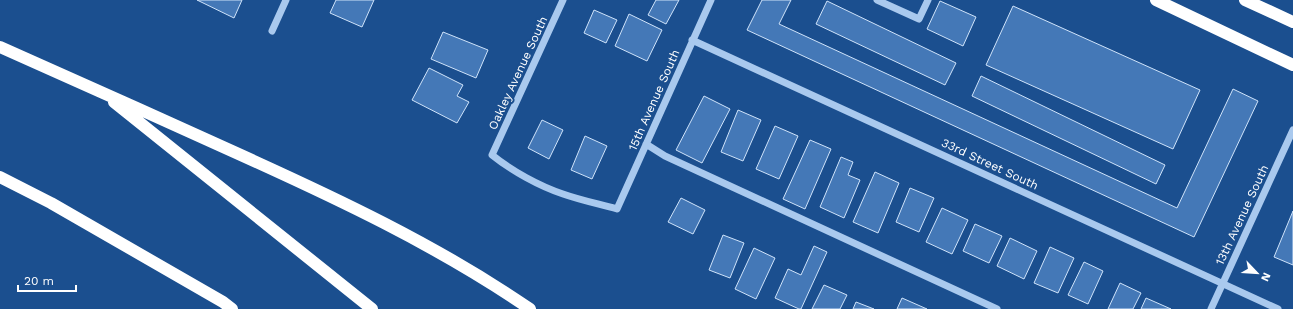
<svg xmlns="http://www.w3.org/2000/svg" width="1293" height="309" font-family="'Work Sans',sans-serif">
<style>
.building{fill:#4478b7;stroke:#cfe3fa}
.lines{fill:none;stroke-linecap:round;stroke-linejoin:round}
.minor{stroke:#a9c9ee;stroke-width:7}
.highway{stroke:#fff;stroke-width:12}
.labels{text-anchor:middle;stroke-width:4;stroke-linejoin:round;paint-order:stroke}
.street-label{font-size:12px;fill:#fff;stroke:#1b4f8f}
</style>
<rect width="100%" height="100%" fill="#1b4f8f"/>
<path class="building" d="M197 0H242L234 18Z
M336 0H374L362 27 330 13Z
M656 0H679L666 24 648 15Z
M762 0H791L779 24 1177 208 1233 89 1258 101 1194 237 747 30Z
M827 1 956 63 945 85 816 24Z
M940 1 976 17 963 46 927 29Z
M1013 6 1200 90 1173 149 986 65Z
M594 10 617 20 606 43 584 33Z
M629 14 662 30 647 61 615 46Z
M443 32 488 50 476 78 431 59Z
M429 68 463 85 457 96 469 102 457 123 412 100Z
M981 76 1165 165 1156 184 972 96Z
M704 96 730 109 702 163 676 150Z
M738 110 761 120 743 161 721 152Z
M542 120 563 130 549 159 528 148Z
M775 126 798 136 779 179 756 169Z
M585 136 607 146 592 179 571 170Z
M810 140 831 149 805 209 783 199Z
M841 157 853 162 848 175 860 180 844 218 820 207Z
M875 172 899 183 878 233 853 222Z
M910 188 934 198 919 232 896 222Z
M681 198 705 210 693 234 668 222Z
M942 208 968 220 952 254 926 242Z
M1293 211V265L1274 257Z
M975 224 1002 236 989 263 963 251Z
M723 235 744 243 730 278 709 270Z
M1010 238 1037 251 1024 279 997 266Z
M814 246 827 252 801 309H799L775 298 788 269 801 275Z
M1050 247 1074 258 1058 293 1034 283Z
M754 248 775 258 756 299 735 289Z
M1084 262 1103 271 1088 304 1068 295Z
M1120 283 1141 293 1133 309H1108Z
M824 285 847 295 840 309H812Z
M902 298 927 309H897Z
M1146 298 1171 309H1141Z
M856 302 874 309H853Z"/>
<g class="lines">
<path class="minor" d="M563 0 492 155C512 171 539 186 563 194 580 200 599 204 617 209L711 0
M877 0 919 19 928 0
M272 31 286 0
M692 40 1278 309
M646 144 665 156 997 309
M1211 309 1293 130"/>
<path class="highway" d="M1156 0 1293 65
M1245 0 1293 22
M0 47C77 81 155 116 232 151 334 197 437 245 530 309
M114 102 372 309
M0 177 51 203 223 302 232 309"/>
</g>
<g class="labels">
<g class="street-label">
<text transform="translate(518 73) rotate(-65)" y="4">Oakley Avenue South</text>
<text transform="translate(654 100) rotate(-66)" y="4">15th Avenue South</text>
<text transform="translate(990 164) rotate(25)" y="4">33rd Street South</text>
<text transform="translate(1242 215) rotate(-65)" y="4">13th Avenue South</text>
</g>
</g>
<g transform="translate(1257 273) rotate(115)" stroke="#1b4f8f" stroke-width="3" paint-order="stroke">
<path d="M0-3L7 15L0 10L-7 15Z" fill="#ffffff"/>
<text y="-6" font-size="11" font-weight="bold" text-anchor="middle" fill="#ffffff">N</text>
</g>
<path d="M18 285v6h58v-6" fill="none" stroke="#ffffff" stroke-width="2"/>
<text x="24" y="285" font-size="12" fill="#ffffff" stroke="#1b4f8f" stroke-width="3" paint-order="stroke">20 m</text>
</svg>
